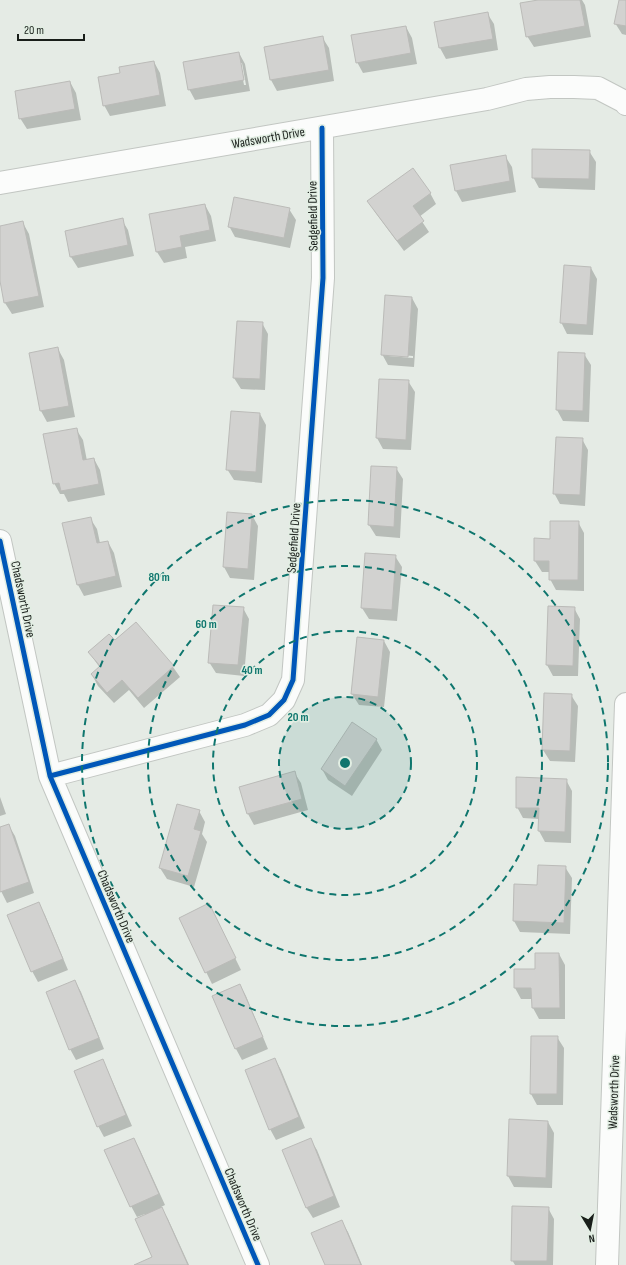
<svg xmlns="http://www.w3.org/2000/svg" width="626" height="1265" font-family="'Sofia Sans Condensed',sans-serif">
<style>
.shadow{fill:#0003;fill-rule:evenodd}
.building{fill:#d2d2d0;stroke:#bbbbb8}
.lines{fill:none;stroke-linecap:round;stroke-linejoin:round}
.minor-casing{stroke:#c2c6c2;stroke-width:24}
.minor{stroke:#fbfcfb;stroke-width:22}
.cycleway-casing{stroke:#e2eee3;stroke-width:8}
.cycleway{stroke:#0057b8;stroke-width:5}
.ring{fill:none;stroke:#0f766e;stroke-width:2;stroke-dasharray:7 5}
.labels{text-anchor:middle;stroke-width:3;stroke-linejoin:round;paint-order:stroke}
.street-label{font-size:13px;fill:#191e1a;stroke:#e2eee3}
.centre{fill:#0f766e;stroke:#e2eee3;stroke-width:2}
.ring-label{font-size:12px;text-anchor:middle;font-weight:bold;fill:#0f766e;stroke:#e2eee3;stroke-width:3;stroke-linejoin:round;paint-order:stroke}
</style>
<rect width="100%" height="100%" fill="#e5ebe5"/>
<path class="shadow" d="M543 0H582L585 5 591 37 534 47 527 36Z
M620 0H626V35L622 34 615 23Z
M487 13 494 24 498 50 446 59 440 48Z
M406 27 412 38 417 64 363 73 357 62Z
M322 37 329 48 334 81 277 91 271 80 265 48Z
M239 53 245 64 250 91 195 100 189 89ZM240 63H242L246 85H244Z
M154 62 160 73 166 106 110 116 104 105Z
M70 82 76 93 81 120 27 129 20 118Z
M589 151 596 162 595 190 539 188 533 177Z
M505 156 512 167 516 192 462 202 456 191Z
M430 193 436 204 419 217 429 232 404 251 375 212 369 201Z
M205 205 211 216 216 241 185 247 187 258 164 263 157 252Z
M289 209 296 220 290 248 235 237 229 226Z
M122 220 128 230 134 256 78 268 71 257 66 232Z
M23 223 29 234 44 307 12 314 5 303 0 277V227Z
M591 268 597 279 593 335 567 334 561 322Z
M412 298 418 309 414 367 388 365 382 354ZM388 354 413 356V358L388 356Z
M262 323 268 334 265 390 241 389 234 378Z
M58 349 64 360 75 417 47 422 41 411 30 354Z
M584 354 591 365 589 422 563 421 557 410Z
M408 381 415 392 411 450 383 449 377 438Z
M260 414 266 425 262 483 234 480 227 469Z
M76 429 83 440 87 461 94 459 100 470 105 495 68 502 64 494H60L54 483Z
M582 439 588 450 585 506 560 504 554 493Z
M372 467 396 468 403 479 400 538 376 536 369 525Z
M252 515 258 526 254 580 230 578 224 567Z
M90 518 97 529 100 543 108 542 114 553 122 587 84 596 78 585Z
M578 522 584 533V591L556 590 550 579V572H542L535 561V539L551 540Z
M395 556 402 567 397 621 369 619 362 608Z
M243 608 249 619 244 676 216 673 209 662Z
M574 608 580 619 578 676H553L547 665Z
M136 623 173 667 180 677 144 708 129 690 114 703 98 686 92 675 100 668 89 652 115 642Z
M384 641 390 652 384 707 359 705 352 694Z
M545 694 571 695 578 706 575 762 550 761 543 750Z
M376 739 382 750 352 796 328 780 322 769Z
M294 772 301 783 308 810 254 825 248 814 240 787Z
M566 780 572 791 571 843 545 842 539 831V819L523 818 517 807Z
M0 797 6 814 0 816Z
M199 811 205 822 202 834 207 842 194 887 167 879 160 868Z
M9 826 15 836 34 893 7 903 0 889V829Z
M565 867 572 878 570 934 520 932 514 921 538 886Z
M39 904 45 915 68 970 38 982 32 971Z
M209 905 241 970 212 984 180 919Z
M559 954 565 965V1019H539L533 1008 532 999H521L515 988V970H536Z
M75 981 81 992 104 1049 76 1060 70 1049Z
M240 985 246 996 268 1049 242 1060 236 1049 213 997Z
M557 1037 564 1048 563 1105H537L531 1094Z
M275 1059 281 1070 305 1128 276 1140 270 1129Z
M102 1060 108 1071 132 1126 104 1137 98 1126Z
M548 1122 554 1133 552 1188 514 1187 508 1176Z
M134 1139 140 1150 165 1205 161 1207 168 1219 189 1265H136L154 1257 145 1214 137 1217 131 1206Z
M310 1139 317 1150 340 1207 313 1218 306 1207Z
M548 1208 554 1219 553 1265H515L512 1260Z
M341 1221 348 1232 362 1265H326Z"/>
<path class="building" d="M538 0H580L585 26 526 37 520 3Z
M619 0H626V26L614 24Z
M488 12 493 39 439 48 434 22Z
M406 26 411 53 356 63 351 35Z
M323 36 329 70 270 80 264 47Z
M239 52 244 80 188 90 183 62Z
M154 61 160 95 103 106 98 77 120 73 119 67Z
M70 81 75 109 19 119 15 91Z
M532 149 590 150 589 179 532 178Z
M506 155 510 181 455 191 450 165Z
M413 168 431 193 413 206 424 221 397 241 367 201Z
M234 197 290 208 284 238 228 227Z
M205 204 210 230 180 236 182 247 156 252 149 214Z
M123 218 128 245 70 257 65 231Z
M23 221 39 296 4 303 0 281V226Z
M564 265 591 267 587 325 560 323Z
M385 295 412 297 408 357 381 355Z
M237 321 263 322 260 379 233 378Z
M58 347 69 406 40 411 29 353Z
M558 352 585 353 583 411 556 410Z
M379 379 409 380 406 440 376 438Z
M231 411 260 413 256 472 226 470Z
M77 428 83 460 94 458 99 484 61 491 59 483 53 484 43 434Z
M556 437 583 438 580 495 553 494Z
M371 466 397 467 394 527 368 525Z
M227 512 252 514 248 569 223 567Z
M91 517 97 543 108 541 116 576 77 585 62 523Z
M550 521H579L578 580H549V561H534V538L550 539Z
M365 553 396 555 392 610 361 608Z
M213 605 244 607 238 665 208 663Z
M548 606 575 607 573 666 546 665Z
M136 622 174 666 138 698 122 680 107 693 91 674 100 666 88 652 109 634 115 640Z
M357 637 384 640 378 697 351 694Z
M544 693 572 694 570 751 542 750Z
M352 722 377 739 345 786 321 769Z
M295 771 302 799 247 814 239 787Z
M516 777 567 779 565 832 538 831 539 808H516Z
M177 804 200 810 194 829 201 831 188 876 159 868Z
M9 824 29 882 0 892V827Z
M538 865 566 866 564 923 513 921 514 884 537 885Z
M39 902 63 959 31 972 7 915Z
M209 903 236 958 205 973 179 918Z
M535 953H559L560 1008H532L531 988H514V969H535Z
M75 980 99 1038 69 1050 46 992Z
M240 984 263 1037 235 1049 212 996Z
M531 1036H558L557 1094H530Z
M275 1058 299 1117 269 1130 245 1070Z
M103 1059 126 1115 97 1127 74 1071Z
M509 1119 548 1121 546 1178 507 1176Z
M134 1138 159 1194 130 1207 104 1150Z
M311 1138 334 1196 306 1208 282 1150Z
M512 1206 549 1207 547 1261H511Z
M162 1207 188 1265H134L152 1257 135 1219Z
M342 1220 361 1265H325L311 1233Z"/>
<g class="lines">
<defs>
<path id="minor" d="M0 183 487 99 526 89 550 87H574L598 88 625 102 626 104
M0 541 50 776 258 1265
M50 776 245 725 269 715 284 700 293 680 323 278 322 128
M607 1265 626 704"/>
</defs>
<use href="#minor" class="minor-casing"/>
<use href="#minor" class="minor"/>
<defs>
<path id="cycleway" d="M0 541 50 776 258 1265
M50 776 245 725 269 715 284 700 293 680 323 278 322 128"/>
</defs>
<use href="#cycleway" class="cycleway-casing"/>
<use href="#cycleway" class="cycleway"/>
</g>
<circle cx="345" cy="763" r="66" fill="#0f766e" fill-opacity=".12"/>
<g class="ring">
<circle cx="345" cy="763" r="66"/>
<circle cx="345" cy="763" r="132"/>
<circle cx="345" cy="763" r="197"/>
<circle cx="345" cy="763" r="263"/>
</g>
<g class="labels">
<g class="street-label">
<text transform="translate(268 137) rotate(-10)" y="5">Wadsworth Drive</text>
<text transform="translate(312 216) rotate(-91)" y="5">Sedgefield Drive</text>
<text transform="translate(293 538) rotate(-86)" y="5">Sedgefield Drive</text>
<text transform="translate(24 599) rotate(78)" y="5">Chadsworth Drive</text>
<text transform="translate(117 906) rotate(67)" y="5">Chadsworth Drive</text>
<text transform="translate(613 1092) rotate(-88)" y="5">Wadsworth Drive</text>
<text transform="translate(244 1204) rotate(67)" y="5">Chadsworth Drive</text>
</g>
</g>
<circle cx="345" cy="763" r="6" class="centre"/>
<g class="ring-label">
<text x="159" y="581">80 m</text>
<text x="206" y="628">60 m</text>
<text x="252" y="674">40 m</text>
<text x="298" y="721">20 m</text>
</g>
<g transform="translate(590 1229) rotate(170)" stroke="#e2eee3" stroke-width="3" paint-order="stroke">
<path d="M0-3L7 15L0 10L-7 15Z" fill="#191e1a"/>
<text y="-6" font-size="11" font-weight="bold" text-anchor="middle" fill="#191e1a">N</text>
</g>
<path d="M18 34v6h66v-6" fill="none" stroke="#191e1a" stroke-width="2"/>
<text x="24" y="34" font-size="12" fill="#191e1a" stroke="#e2eee3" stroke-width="3" paint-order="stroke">20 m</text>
</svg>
